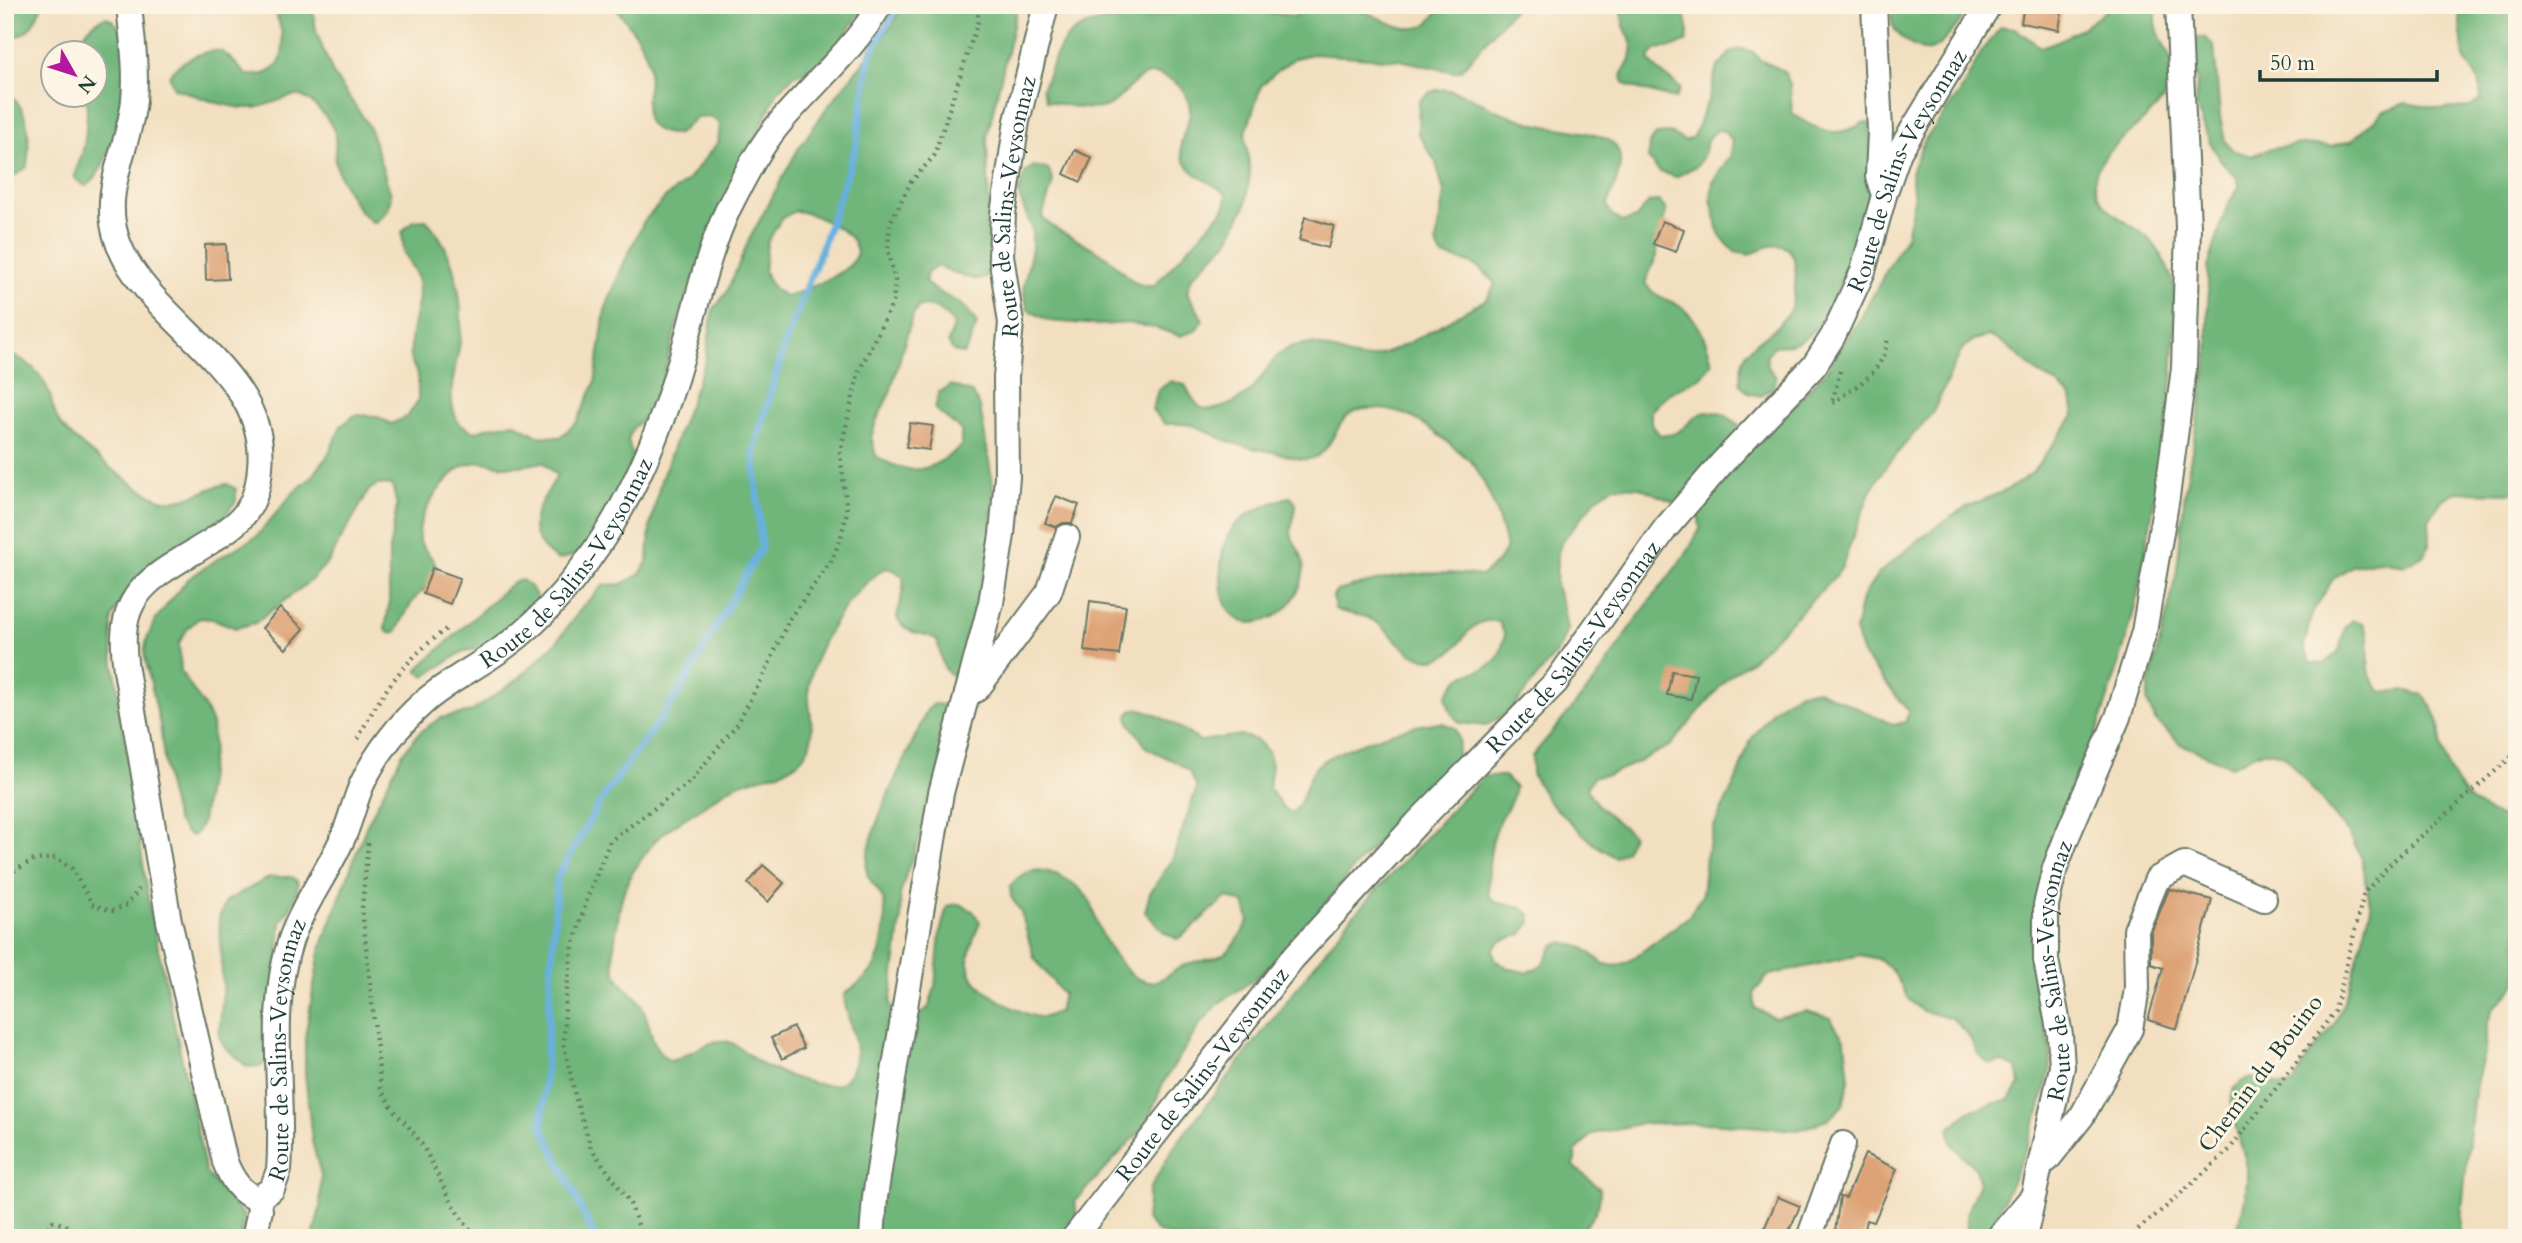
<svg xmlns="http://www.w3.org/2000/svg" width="2522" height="1243" font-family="Cardo,serif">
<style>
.forest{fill:#70b67a;stroke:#487a57;stroke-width:2;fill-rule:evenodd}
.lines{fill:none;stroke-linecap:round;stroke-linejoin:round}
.stream{stroke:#67b0df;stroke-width:7}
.building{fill:#dda275}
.minor-casing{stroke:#697665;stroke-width:28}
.path{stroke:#697665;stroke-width:4.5;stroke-dasharray:2 5;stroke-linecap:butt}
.minor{stroke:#fff;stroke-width:24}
.labels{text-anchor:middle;stroke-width:6;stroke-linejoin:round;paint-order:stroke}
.street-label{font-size:23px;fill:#1f3d34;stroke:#fcf5e5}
</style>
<rect width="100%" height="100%" fill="#fcf5e5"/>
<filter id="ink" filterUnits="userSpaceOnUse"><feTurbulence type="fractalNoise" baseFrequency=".0143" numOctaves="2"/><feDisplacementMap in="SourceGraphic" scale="14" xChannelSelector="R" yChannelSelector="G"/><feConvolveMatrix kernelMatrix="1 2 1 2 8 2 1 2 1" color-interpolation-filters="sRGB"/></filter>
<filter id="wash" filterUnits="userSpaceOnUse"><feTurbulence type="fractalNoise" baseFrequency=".00686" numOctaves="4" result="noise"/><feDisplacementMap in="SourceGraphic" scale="28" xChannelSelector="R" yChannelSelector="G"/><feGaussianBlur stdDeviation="1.57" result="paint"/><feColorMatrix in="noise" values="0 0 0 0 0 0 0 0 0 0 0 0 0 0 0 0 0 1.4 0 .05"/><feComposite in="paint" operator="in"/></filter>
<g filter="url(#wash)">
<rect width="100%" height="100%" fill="#f2dfc0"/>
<path class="forest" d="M5 5H42C35 22 27 40 5 37Z
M271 5H312L316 31 333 74 369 126 391 195 388 210 375 223C358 216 339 179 335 161 334 152 337 142 335 134 331 120 316 104 303 97 292 91 268 108 252 108 226 109 198 96 174 88L169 76C175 64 208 46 222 52 231 56 239 69 247 75 252 75 259 75 264 74 293 65 283 25 271 5Z
M614 5H866L829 56 809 70 793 76 777 93 716 218 677 324 657 400 649 413 633 428 628 439 635 466 600 531 576 555 558 560C516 532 538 509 557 476L543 462C530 465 518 467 505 466 492 465 483 459 469 464 448 470 412 519 420 542 425 554 439 559 436 575 433 583 424 589 418 595 409 603 403 620 396 632L389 633 385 629 389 605V551L397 506 393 488 389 484 377 485 369 490 328 562 310 581 255 623 236 628 213 619 199 618 188 628 179 643 181 672 205 708 212 724 213 746 202 822 197 832 192 836 186 833 176 820 167 784 160 725 144 653 147 639 155 620 188 579 219 558 257 536 293 493 311 478 328 455 341 426 355 415 376 416 391 424 407 417 418 401V376L410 358 412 332 419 298 418 278 404 253 402 232 413 221 426 220C456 251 464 300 460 342 457 361 450 384 452 402 452 409 456 417 458 423L474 432 489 427 515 423 538 436 560 437 577 422 595 383 605 310 623 265 644 221 666 197 686 182 718 142 720 124 711 117 695 118 678 134C626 134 655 91 648 62 644 41 626 22 614 5Z
M902 5H1018L987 137 989 205 995 272 979 280 962 276 938 266 928 271 925 282C945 301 962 296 977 324L968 347 963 354 953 351 948 342 954 326C946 312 936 305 919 306L912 317 890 393 877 419 871 437 876 456C910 478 932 472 961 446V430L935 409 939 392 952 385 972 393 980 407 993 485 990 554 960 679C940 675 942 656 937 640 920 629 910 639 897 618 898 603 906 591 903 577L894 570 885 568C850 592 814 644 809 687 806 711 821 737 802 758 785 777 755 775 734 786 721 792 710 802 698 810 686 818 671 826 659 837 654 841 650 848 646 853 628 877 621 891 618 920 615 940 608 965 621 982 625 988 631 992 636 997 653 1017 646 1047 670 1061 686 1057 706 1042 719 1041 736 1039 748 1057 761 1064 778 1073 819 1089 838 1084 850 1080 855 1064 856 1053 856 1033 845 1015 844 995 854 986 865 981 872 970 882 957 889 913 882 897 874 880 862 881 868 854 879 803 907 758 927 710L934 704 945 705 952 714 933 802 906 874 900 895 901 919 890 1005 898 1014 919 1015 929 1007 935 987 940 933 947 906 960 904 973 911 980 922C974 938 967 952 969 969 972 989 1026 1019 1044 1017 1049 1016 1055 1013 1059 1011L1063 994 1034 958 1021 912 1011 897 1010 886C1013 883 1018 877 1022 875 1043 862 1075 881 1088 898 1094 906 1095 919 1099 928 1107 946 1124 975 1144 981 1159 986 1174 969 1187 964 1196 961 1205 961 1214 958 1233 953 1240 937 1249 920L1244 903 1227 897C1209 910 1196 928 1177 939L1164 932 1145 912 1150 893 1172 860 1197 787 1189 771 1176 762 1147 748 1129 722 1128 715C1132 711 1132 710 1138 709 1149 708 1189 733 1200 741L1240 735 1257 740 1269 753 1271 768 1269 788 1283 808 1292 813C1307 800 1303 781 1317 766 1332 751 1417 721 1440 723 1445 723 1450 726 1455 728L1459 741 1457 758 1438 783 1407 821 1382 838 1354 867 1314 918 1281 954 1259 976 1219 1003 1201 1023 1163 1083 1146 1125 1075 1201 1077 1217 1107 1238H313L320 1207 321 1175 312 1141 305 1073V1037L320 951 366 827 402 754 421 731 441 718 471 712 518 679 555 644 583 606 604 585 622 584 640 574 648 560 650 527 661 480 706 359 713 310 727 292 749 240 797 151 826 109 894 23ZM795 211C811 212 839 226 850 237 854 241 855 247 857 252 857 253 853 262 852 263 842 274 800 294 785 296L773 288 764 271 767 243 781 219Z
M1186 5H1250L1256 11 1295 16 1300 12 1302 5C1317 5 1337 2 1351 6 1381 15 1422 52 1440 5H1517L1461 70 1454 72 1400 60 1313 54 1295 58 1277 71 1261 86 1245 135 1250 172 1246 204 1229 240 1192 277 1187 292 1203 320 1195 331 1180 336 1156 328 1128 323 1099 325 1050 321 1028 310 1023 290 1032 248V229L1018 193 1026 171 1034 166 1049 170 1053 182 1042 217C1053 231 1087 243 1104 255 1120 266 1132 289 1154 286L1225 208 1227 195C1213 181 1192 178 1183 158 1176 141 1189 128 1190 111 1190 91 1172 75 1152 74 1135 73 1122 102 1105 107 1088 112 1064 104 1047 101L1042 89C1050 72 1057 47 1070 35 1097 9 1161 28 1186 5Z
M1623 5H1678C1687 16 1691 28 1686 42 1684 42 1675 47 1674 47 1662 50 1655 44 1649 60 1657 74 1672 77 1680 89L1675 99 1629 86 1623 81 1622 73C1648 39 1616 37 1623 5Z
M1970 5C1964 17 1943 47 1930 50 1916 52 1894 35 1892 22 1891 17 1892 10 1892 5Z
M2113 5H2158C2147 36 2179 53 2172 80 2162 120 2098 145 2095 178 2092 216 2142 222 2158 250 2163 259 2169 270 2172 279 2178 302 2174 339 2173 364 2171 404 2163 445 2157 484 2147 540 2140 596 2123 650 2099 731 2068 811 2041 891 2033 919 2027 946 2033 975 2039 1003 2049 1030 2051 1059 2051 1072 2046 1088 2042 1101 2028 1147 2009 1191 1987 1234L1983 1238 1967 1236 1966 1215 1979 1183 1977 1170 1953 1146 1949 1129 1969 1111 2010 1099 2020 1084 2017 1068 2003 1062 1989 1064 1978 1054 1967 1033 1952 1018 1922 1011 1909 1000 1893 971 1878 959 1860 955 1769 975 1754 992 1755 1008 1774 1018 1807 1011 1830 1018 1845 1041 1849 1080 1843 1105 1828 1120 1798 1130 1710 1123 1639 1124 1592 1134 1576 1151 1574 1166 1600 1189C1601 1212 1589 1222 1573 1238H1175L1156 1231 1146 1220 1149 1190 1174 1147 1350 919 1459 801 1485 776H1504L1515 787C1513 803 1505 810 1499 823 1489 843 1488 875 1489 896L1497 903 1518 906 1530 914 1531 922 1521 935 1500 941 1493 950 1495 959 1508 968 1527 973 1542 965 1554 945 1563 942 1584 948 1604 964 1615 966 1628 962 1688 917 1702 896 1706 856 1715 824 1736 780 1750 741 1773 710 1798 692 1818 690 1894 725 1905 722 1909 712 1863 655 1855 631 1862 598 1879 573 1926 534 1966 507 2009 489 2032 473 2074 416 2071 397 2056 383 2039 374 2005 344 1989 336 1974 340 1962 349 1933 412 1887 465 1870 492 1841 569 1832 580 1752 660 1728 677 1671 745 1638 762 1608 775 1594 776 1587 788C1595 809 1617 819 1632 835L1626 851 1615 857 1594 844 1548 801 1532 774V756L1596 680 1635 621 1688 551 1700 529 1699 518 1692 510 1639 487 1614 486 1597 498 1561 543 1557 558 1556 586 1563 607 1567 630 1559 649 1511 710 1486 726 1460 723 1451 713 1446 697C1462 664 1475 680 1495 661 1501 656 1503 643 1505 635L1499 622C1463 613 1465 657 1433 659 1403 661 1392 626 1366 617 1356 614 1345 614 1335 609L1333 596 1337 591C1385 577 1431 568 1481 576L1498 562 1506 548C1500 519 1491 494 1476 468 1468 456 1422 421 1409 416 1394 410 1371 406 1356 411 1334 418 1334 455 1309 459 1301 461 1290 456 1282 454 1265 450 1247 448 1230 442 1200 430 1200 422 1165 424L1152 410 1158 390 1171 381 1185 385C1189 392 1194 403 1200 407 1214 415 1239 401 1249 392 1265 377 1271 354 1294 346 1322 337 1341 360 1367 358 1397 355 1457 314 1487 299L1495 284C1479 263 1467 261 1442 256L1436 243 1444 192 1436 163 1418 133 1419 101C1443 74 1474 102 1501 112 1512 116 1524 121 1536 124 1555 129 1601 131 1614 144 1616 146 1620 155 1620 159 1621 173 1612 192 1607 205L1612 216 1623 222 1636 218 1649 202 1659 201 1666 210 1656 257 1645 283C1653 296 1663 297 1676 304 1697 315 1707 341 1712 363L1701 377 1668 394 1651 411V424L1660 435C1688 437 1688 413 1709 412 1722 411 1730 418 1739 425 1745 429 1754 430 1761 431L1777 423 1825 372 1857 324 1906 236 1914 199 1911 172 1924 141 1960 93 1983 49 2001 27 2015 28 2040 47C2069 39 2090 24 2113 5Z
M2458 5H2517V493L2456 492 2442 500 2429 519 2430 542 2423 556 2406 565 2379 561 2352 566 2333 579 2313 612 2304 646 2311 663 2324 664 2339 652 2345 627 2353 620 2363 623C2377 651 2357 672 2383 693L2404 690 2423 695C2427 701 2432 707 2435 713 2441 724 2439 739 2443 751 2452 787 2477 817 2517 818V984L2493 1009 2487 1025 2485 1049 2474 1092 2459 1238H2233C2242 1216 2248 1194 2247 1169 2246 1147 2213 1092 2246 1080 2263 1073 2277 1091 2293 1085L2303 1065 2335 1023 2349 988 2371 908 2362 859 2350 835 2285 756C2259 744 2254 758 2230 766L2181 744 2155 720 2147 702 2149 684 2176 579 2185 491 2208 359V267L2227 206 2239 187 2237 178 2221 161 2210 142 2196 106 2197 81 2192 46 2196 38 2205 37 2214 46 2220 117 2225 141 2232 150 2251 156 2266 150 2300 144 2330 146 2351 141 2384 111 2405 103 2442 109 2470 107 2481 99 2479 81 2464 58Z
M106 17C113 20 118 24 121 31 135 63 115 165 87 186L81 184 75 178C75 168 79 165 81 157 86 143 89 108 85 95L94 94V52H77C81 35 89 23 106 17Z
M1742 49 1753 52 1760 60 1784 71 1790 84 1792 113C1807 125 1832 138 1851 129 1857 127 1860 123 1866 122L1871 125C1871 150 1873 176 1869 201 1865 231 1828 320 1805 338 1797 344 1784 345 1774 346L1766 356 1768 367 1776 377 1773 387 1761 396 1749 393 1740 384C1740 373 1741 362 1747 352 1755 341 1771 334 1780 323 1784 319 1788 314 1790 310 1796 296 1802 248 1781 246 1769 244 1760 250 1750 255L1735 252 1720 236 1711 199 1713 181 1730 157 1733 142 1724 131 1717 130 1707 140 1705 152 1698 165 1676 177 1660 172 1648 159 1649 143 1657 134 1670 133 1685 141 1693 137 1711 93 1716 69 1732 51Z
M5 91C32 109 30 139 27 167L13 177 5 175Z
M5 354C27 357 43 375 50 395 53 406 54 416 61 425 76 443 144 497 165 500 188 503 206 487 227 484L236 489V501L225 515 121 599 112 619V650L149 905 206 1173 244 1216 240 1238H5Z
M1291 497 1296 504C1296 514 1292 521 1291 530 1290 545 1307 552 1303 575 1300 592 1289 610 1273 617 1240 633 1223 614 1221 581 1219 542 1229 521 1265 506 1274 502 1282 498 1291 497Z
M522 580C532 587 539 597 538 609L488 648 464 651 425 676 418 672 419 668 502 592 514 582Z
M270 877H292L298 882C297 899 291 908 281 921L269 1058 262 1066 247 1067 224 1046 219 1036 223 990 219 918 226 901Z"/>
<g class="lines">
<path class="stream" d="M595 1238 542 1126 557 878 602 799 678 694 761 548 754 451 786 340 821 250 856 147 870 54 898 5"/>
</g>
<g id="blocks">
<path class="building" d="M2024 5H2063L2059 30 2021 23Z
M1075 150 1092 158 1081 182 1064 174Z
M1305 217 1334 226 1328 248 1299 240Z
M1662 221 1684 229 1676 252 1653 244Z
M226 244 228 279 206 280 205 245Z
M910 423 933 426 929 450 906 447Z
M1056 496 1079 505 1072 523H1063L1056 527 1045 523Z
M432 568 460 578 450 604 423 594Z
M1090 601 1126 606 1119 655 1084 651Z
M280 608 304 629 286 649 262 628Z
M1672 671 1696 675 1691 699 1667 695Z
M763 865 784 883 768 902 748 884Z
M2169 889 2212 900 2177 1029 2148 1020 2163 968 2151 964V933Z
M793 1027 804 1048 782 1059 771 1038Z
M1865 1154 1897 1169 1874 1222 1867 1220 1863 1238H1834L1840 1197 1846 1198Z
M1778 1197 1800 1206 1786 1238H1760Z"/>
</g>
</g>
<g filter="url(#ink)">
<use href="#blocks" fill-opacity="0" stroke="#697665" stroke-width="2"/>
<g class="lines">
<defs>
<g id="minor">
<path id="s1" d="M129 5C132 37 137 69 134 100 129 150 98 194 119 245 150 324 270 371 260 467 259 484 254 503 243 516 234 527 221 534 210 542 151 579 114 590 126 670L169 921 225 1162C231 1177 240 1195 258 1198L272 1189 279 1170C285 1094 266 1013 291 939 304 902 329 871 344 835 351 818 355 800 362 784 376 754 399 724 424 702 448 681 477 667 503 648 548 616 581 573 611 526 643 473 665 416 682 356 696 306 707 254 729 207 744 177 761 144 783 119 816 81 854 49 880 5"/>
<path d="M1874 5 1880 131 1878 176 1882 189"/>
<path d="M967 694 977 689 1049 592 1067 537"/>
<path d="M2043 1158 2047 1160 2082 1116 2130 1029 2137 989 2136 930 2157 879 2184 864 2264 899"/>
<path d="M254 1238 260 1210 258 1198"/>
<path id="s2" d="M872 1238 875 1197 895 1066 941 793 991 603 1002 535 1007 477 1006 377 1011 323 1001 255 1003 214 1017 121 1046 5"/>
<path id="s3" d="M1074 1238 1292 959 1417 823 1556 682 1665 529 1721 464 1814 366 1833 336 1863 271 1885 192 1899 152 1989 5"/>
<path d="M1809 1238 1843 1144"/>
<path d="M1998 1238 2030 1200"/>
<path id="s4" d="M2024 1238 2062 1067 2060 1035 2046 960V905L2055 868 2068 834 2118 717 2144 632 2167 497 2184 368 2188 227 2178 5"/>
</g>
</defs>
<use href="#minor" class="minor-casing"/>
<path class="path" d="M1840 371 1832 404C1859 382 1883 376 1888 336
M358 739C380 693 406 659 446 629
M368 843 362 908 381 1088C390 1111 410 1125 422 1145 441 1176 451 1214 479 1238
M5 867 8 874 34 860 56 858 72 869 92 904 112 911 127 905 139 889
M2516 1155 2517 1152
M39 1238 53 1221 70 1227 72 1238
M643 1238 629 1201 591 1148 576 1099 564 1046 565 1005 572 950 588 896 610 841 690 782 737 724 767 669 788 621 832 560 841 537 847 512 840 452 859 371 893 302 895 280 888 250 890 223 911 182 934 156 978 21V5
M2127 1238 2167 1206 2228 1151 2335 1011 2364 893 2393 861 2517 752"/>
<use href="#minor" class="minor"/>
</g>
</g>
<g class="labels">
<g class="street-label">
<text dy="8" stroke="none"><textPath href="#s3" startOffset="1363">Route de Salins-Veysonnaz</textPath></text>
<text dy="8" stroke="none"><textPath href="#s2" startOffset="1046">Route de Salins-Veysonnaz</textPath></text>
<text dy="8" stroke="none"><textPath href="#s1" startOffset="2077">Route de Salins-Veysonnaz</textPath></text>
<text dy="8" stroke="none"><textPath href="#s3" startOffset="775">Route de Salins-Veysonnaz</textPath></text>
<text dy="8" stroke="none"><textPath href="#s4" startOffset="273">Route de Salins-Veysonnaz</textPath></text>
<text dy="8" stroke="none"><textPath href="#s1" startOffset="1489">Route de Salins-Veysonnaz</textPath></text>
<text transform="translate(2260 1073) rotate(-53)" y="8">Chemin du Bouino</text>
<text dy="8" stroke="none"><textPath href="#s3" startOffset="208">Route de Salins-Veysonnaz</textPath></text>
</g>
</g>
<rect width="2522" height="1243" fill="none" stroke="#fcf5e5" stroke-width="28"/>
<g transform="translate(74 74) rotate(129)"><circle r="33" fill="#fcf5e5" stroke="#a4ab9e" stroke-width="2"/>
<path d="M0-5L12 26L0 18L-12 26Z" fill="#b5179e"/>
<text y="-10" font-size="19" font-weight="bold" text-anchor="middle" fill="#1f3d34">N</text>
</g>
<path d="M2260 70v10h177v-10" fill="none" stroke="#1f3d34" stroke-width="3.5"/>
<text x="2270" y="70" font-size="21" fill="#1f3d34" stroke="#fcf5e5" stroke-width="5" paint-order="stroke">50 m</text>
</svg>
